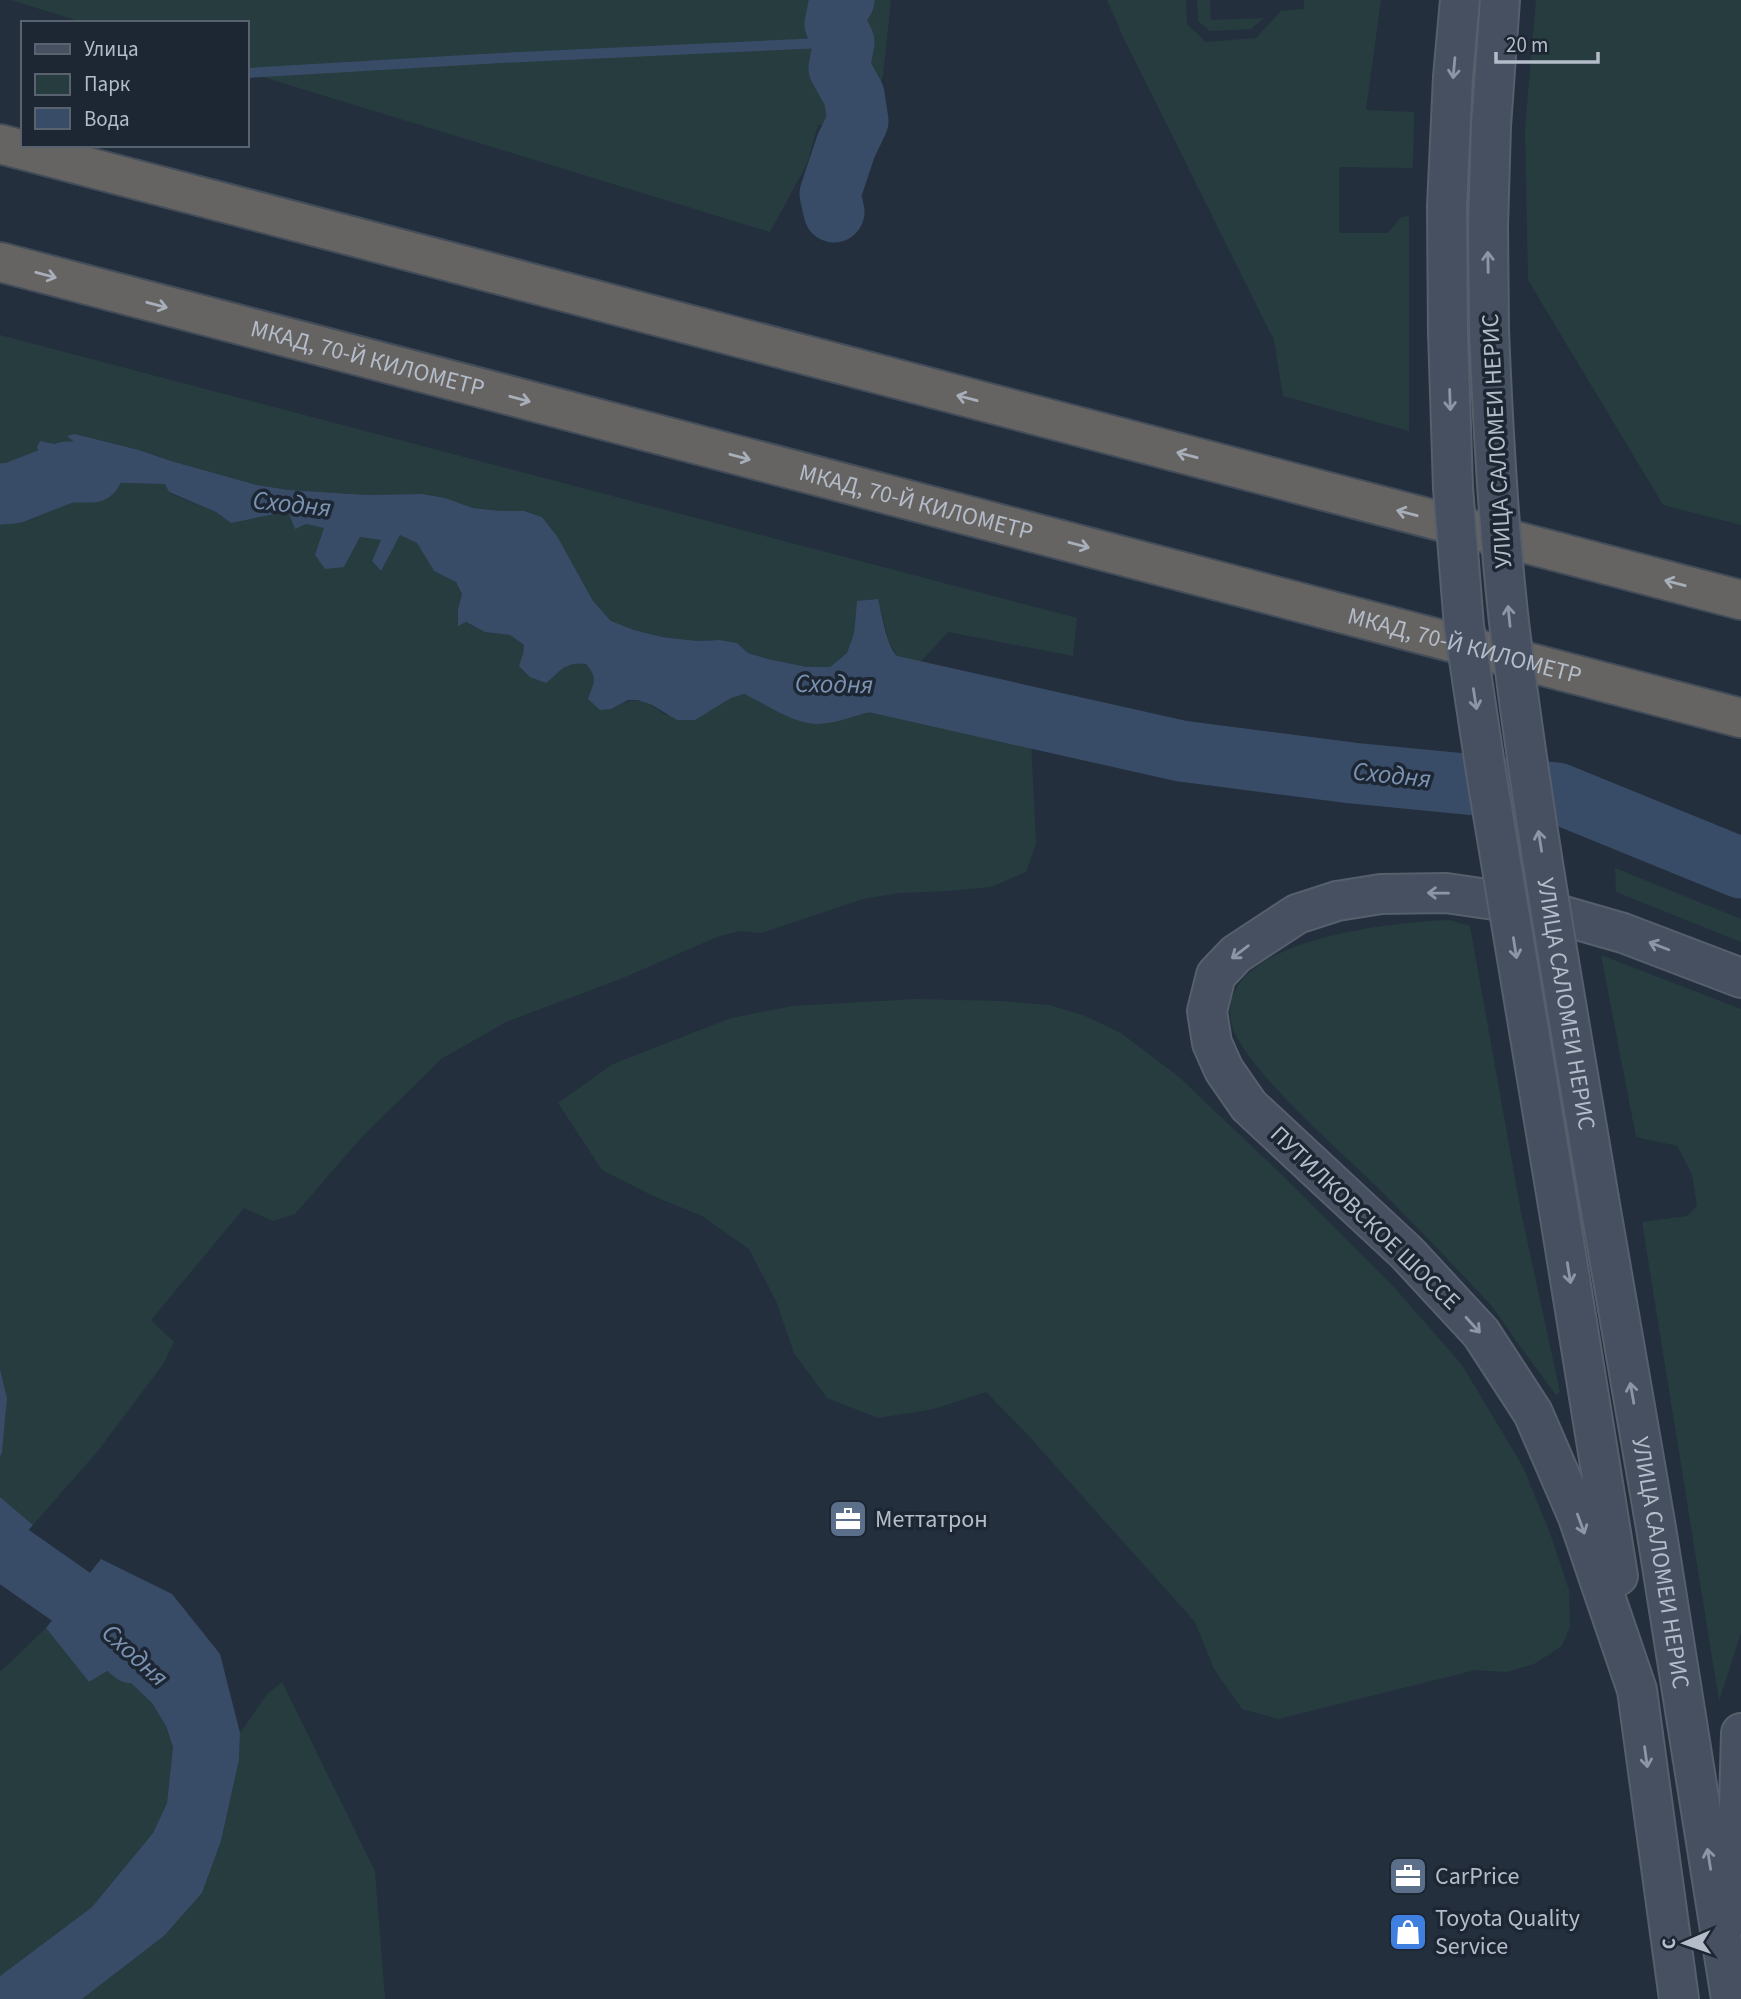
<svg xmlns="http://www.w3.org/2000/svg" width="1741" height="1999" viewBox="0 0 1741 1999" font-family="'Source Sans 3',sans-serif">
	<rect width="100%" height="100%" fill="#242f3e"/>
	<path fill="#263c3f" d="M11,0h880l-8,76 -11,29 -24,18 -30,2 -11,39 -37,68 -523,-160v-49h-162z
		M1107,0h79l1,24 19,18 50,-4 25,-27 23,-2v-9h77l-15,110 48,2 -1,56 -74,-1v66h49l13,-16 8,-1v215l-126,-35 -9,-56 -149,-299z
		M1197,0h13l1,20 53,-2 -13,11 -41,2 -12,-10z
		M1536,0h205v525l-78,-20 -135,-225 -3,-152z
		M0,335l1077,283 -4,38 -125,-24 -31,34 -20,-10 -8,-14 -11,-43 -21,3 -3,31 -7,20 -17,14h-23l-39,-8 -20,-6 -11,-10 -17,-3 -23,1 -35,-4 -28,-7 -23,-9 -18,-20 -36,-65 -15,-19 -18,-6h-23l-28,-3 -28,-10 -23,-4 -55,1 -78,-5 -32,-5 -86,-24 -32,-11 -64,-16v7l4,5 -1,4 -21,-4 -30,10 -5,23 7,17 18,-1 40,-13 79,2 3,9 47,19 15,11 44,-9h14l17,10 19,4 19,39 16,-30 22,2 -10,22 9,10 18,-37 18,9 17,28 22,11 6,12 -4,15 7,13 20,10 25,3 14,10 -1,9 22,29c17,-13 19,-21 41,-19 10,11 17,30 25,45 25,-14 31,-11 55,6l48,-7 17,-10 13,-4 70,30 15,-2 57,-13h11l37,9 10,-2 14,8 73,14 5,106 -10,28 -35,15 -44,4 -47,2 -37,6 -102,34 -21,-2 -23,6 -94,41 -117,44 -65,37 -80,79 -66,76 -22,7 -29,-13 -93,112 23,22 -10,21 -67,89 -64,73 -33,-28v-40l2,-4 5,-55 -7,-29z
		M1615,868l126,51v23l-125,-50z
		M1450,920l20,6 51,286 39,180 -4,3c-15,-20 -30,-40 -44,-60 -8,-12 -16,-24 -25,-34 -35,-38 -71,-75 -107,-111 -34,-35 -142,-126 -149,-169 -14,-83 165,-99 219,-101z
		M1601,955l140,54v624l-22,68 -77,-479 45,-6 10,-10 -5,-32 -15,-28 -41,-9z
		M916,999l85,2 48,4 34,10 38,18 58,44 105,100 109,109 69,79 61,102 27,66 19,57 1,37 -8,19 -28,18 -27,8 -31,-2 -198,49 -36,-10 -28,-40 -19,-47 -169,-189 -40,-41 -52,17 -56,9 -51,-20 -33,-45 -18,-52 -27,-52 -47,-33 -51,-21 -49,-25 -44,-67 55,-39 118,-46 61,-12z
		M46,1628l43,54 25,-15 38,36 14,23 7,21 -6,56 -14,30 -61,74 -92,69v-304z
		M282,1682l93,189 10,128h-303l82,-63 38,-43 19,-52 18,-81 1,-27 27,-39z"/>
	<path fill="#394c67" d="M75,434l64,16 32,11 86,24 32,5 78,5 55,-1 23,4 28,10 28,3h23l18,6 15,19 36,65 18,20 23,9 28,7 35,4 23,-1 17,3 11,10 20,6 39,8h23l17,-14 7,-20 3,-32 21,-2c4,15 8,46 19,57 10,9 36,16 50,26l-3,34c-19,4 -30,-5 -48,-7 -24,-2 -56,16 -81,15 -25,-2 -49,-20 -71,-30l-13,4 -36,22h-18l-25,-15 -14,-5h-10l-17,9 -11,1 -12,-11c6,-17 10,-21 -2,-35 -22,-2 -24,6 -40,19l-16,-6 -11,-11 4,-12 1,-9 -14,-10 -25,-3 -19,-10 -8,4v-17l4,-15 -6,-12 -22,-11 -17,-28 -17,-8 -19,36 -9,-10 9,-21 -21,-3 -16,30 -19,2 -10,-14 9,-27 -18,-4 -11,5 -6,-15h-14l-44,9 -15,-11 -47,-20 -4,-8 -78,-2 -40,13 -18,1 -16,-3 9,-14 -7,-4 -3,-11 10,-3 5,-5 12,-3 -2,-6 3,-6 38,8 1,-3 -12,-10z
		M0,1369l7,29 -5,55 -2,4z
		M0,1497l33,28 -33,38z
		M101,1559l71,35 48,60 20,79 -1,27 -18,81 -19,52 -38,43 -82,63h-82v-23l92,-69 61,-74 14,-30 6,-56 -7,-21 -14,-23 -38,-36 -25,15 -43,-54z"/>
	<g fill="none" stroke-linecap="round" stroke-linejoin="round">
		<path stroke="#394c67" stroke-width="10" d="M247,73l253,-15 344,-16"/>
		<path stroke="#394c67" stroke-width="61" d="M834,212l-4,-18 16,-48 12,-25 -4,-26 -15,-27 5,-26 -9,-18 4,-20 5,-4
			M0,494l13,-1 54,-21h25
			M863,682h11l307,69 171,22 205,20 184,75
			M0,1547l70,49 63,57"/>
		<defs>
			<g id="secondary">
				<path d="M1489,330l-1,-104 3,-100 9,-126"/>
				<path d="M1448,332l-1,-126 6,-129 7,-77"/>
				<path id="s1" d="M1599,1199l57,329 75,471"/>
				<path d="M1558,1205l60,371"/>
				<path d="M1736,1916l5,-183"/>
				<path d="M1679,1999l-42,-309 -59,-173 -45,-104 -52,-80 -74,-80 -158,-147 -25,-36 -12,-27 -5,-32 9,-36 20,-21 61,-40 40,-13 44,-7 65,-1 76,11 101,29 118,45"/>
			</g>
			<g id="trunk">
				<path d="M0,144l1741,456"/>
				<path id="s2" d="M0,262l1741,456"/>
			</g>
		</defs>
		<use href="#secondary" stroke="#565f6c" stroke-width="42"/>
		<use href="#trunk" stroke="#434c59" stroke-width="42"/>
		<use href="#secondary" stroke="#465061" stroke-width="38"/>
		<use href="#trunk" stroke="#656462" stroke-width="38"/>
		<defs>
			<g id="secondary-bridge">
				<path id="s3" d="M1489,330c4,98 9,195 20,292 23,193 58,385 90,577"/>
				<path d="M1448,332l5,156 11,138 22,146 72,433"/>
			</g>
		</defs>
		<use href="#secondary-bridge" stroke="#565f6c" stroke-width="42" stroke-linecap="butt"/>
		<use href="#secondary-bridge" stroke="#465061" stroke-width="38"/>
	</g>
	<defs><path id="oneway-shaft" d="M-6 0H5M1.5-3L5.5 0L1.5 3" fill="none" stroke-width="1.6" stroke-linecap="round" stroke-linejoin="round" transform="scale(1.75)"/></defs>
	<g stroke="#8e96a5">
		<use href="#oneway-shaft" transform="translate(1454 68) rotate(95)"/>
		<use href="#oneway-shaft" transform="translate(1488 262) rotate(-91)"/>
		<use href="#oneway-shaft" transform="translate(1450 400) rotate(88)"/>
		<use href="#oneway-shaft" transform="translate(1509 616) rotate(-96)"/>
		<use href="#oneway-shaft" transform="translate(1475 699) rotate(81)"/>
		<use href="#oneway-shaft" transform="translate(1540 841) rotate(-99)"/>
		<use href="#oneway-shaft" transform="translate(1438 893) rotate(-179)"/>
		<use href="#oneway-shaft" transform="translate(1659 946) rotate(-159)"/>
		<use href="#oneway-shaft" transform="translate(1515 948) rotate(81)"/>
		<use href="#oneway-shaft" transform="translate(1240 952) rotate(143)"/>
		<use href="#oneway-shaft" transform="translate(1569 1273) rotate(81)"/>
		<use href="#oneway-shaft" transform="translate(1473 1325) rotate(48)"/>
		<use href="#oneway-shaft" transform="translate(1632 1393) rotate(-100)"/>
		<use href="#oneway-shaft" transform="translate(1581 1524) rotate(70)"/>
		<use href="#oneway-shaft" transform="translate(1646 1757) rotate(82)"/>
		<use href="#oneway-shaft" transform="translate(1709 1859) rotate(-99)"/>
	</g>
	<g stroke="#a8afba">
		<use href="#oneway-shaft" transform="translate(46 275) rotate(15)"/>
		<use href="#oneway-shaft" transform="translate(157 305) rotate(15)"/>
		<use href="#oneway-shaft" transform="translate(967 398) rotate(-165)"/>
		<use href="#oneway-shaft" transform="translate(520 399) rotate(15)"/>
		<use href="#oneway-shaft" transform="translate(1187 455) rotate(-165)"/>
		<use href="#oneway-shaft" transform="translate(740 457) rotate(15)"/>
		<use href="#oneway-shaft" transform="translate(1407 513) rotate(-165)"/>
		<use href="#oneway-shaft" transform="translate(1079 545) rotate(15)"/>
		<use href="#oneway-shaft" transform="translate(1675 583) rotate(-165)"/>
	</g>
	<defs>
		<symbol id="office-square" viewBox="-11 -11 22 22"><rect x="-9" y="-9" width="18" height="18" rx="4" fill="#5c6f8a" stroke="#1d2633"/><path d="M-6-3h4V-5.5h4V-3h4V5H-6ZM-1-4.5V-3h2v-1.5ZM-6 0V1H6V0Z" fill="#fff"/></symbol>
		<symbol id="shop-square" viewBox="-11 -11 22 22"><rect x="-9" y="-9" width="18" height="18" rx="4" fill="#3f7fe0" stroke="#1d2633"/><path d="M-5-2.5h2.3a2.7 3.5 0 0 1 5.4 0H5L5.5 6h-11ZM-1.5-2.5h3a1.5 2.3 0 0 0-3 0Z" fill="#fff"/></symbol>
	</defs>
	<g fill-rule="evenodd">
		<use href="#office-square" x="826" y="1497" width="44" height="44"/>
		<use href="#office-square" x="1386" y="1854" width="44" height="44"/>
		<use href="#shop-square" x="1386" y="1910" width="44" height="44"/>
	</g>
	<g text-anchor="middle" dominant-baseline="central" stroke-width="7" stroke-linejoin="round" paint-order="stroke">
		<g font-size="24" fill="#b4bcc9" stroke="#1d2633">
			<text stroke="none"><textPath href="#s2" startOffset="380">МКАД, 70-Й КИЛОМЕТР</textPath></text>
			<text transform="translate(1497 441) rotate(-93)">УЛИЦА САЛОМЕИ НЕРИС</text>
			<text stroke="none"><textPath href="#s2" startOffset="947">МКАД, 70-Й КИЛОМЕТР</textPath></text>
			<text stroke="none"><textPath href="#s2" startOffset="1514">МКАД, 70-Й КИЛОМЕТР</textPath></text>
			<text stroke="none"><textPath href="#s3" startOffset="679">УЛИЦА САЛОМЕИ НЕРИС</textPath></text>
			<text transform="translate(1365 1218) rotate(44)">ПУТИЛКОВСКОЕ ШОССЕ</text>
			<text stroke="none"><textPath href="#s1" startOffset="369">УЛИЦА САЛОМЕИ НЕРИС</textPath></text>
		</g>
		<g font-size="24" fill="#b4bcc9" stroke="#1d2633" text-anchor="start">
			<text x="875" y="1519">Меттатрон</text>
			<text x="1435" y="1876">CarPrice</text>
			<text x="1435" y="1918">Toyota Quality<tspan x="1435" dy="28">Service</tspan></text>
		</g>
		<g font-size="26" font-style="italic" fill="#7c92b1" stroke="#1d2633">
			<text transform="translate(292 504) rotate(6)">Сходня</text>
			<text transform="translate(834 684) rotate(1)">Сходня</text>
			<text transform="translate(1392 775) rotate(6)">Сходня</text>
			<text transform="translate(135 1655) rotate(42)">Сходня</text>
		</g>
	</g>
	<rect x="21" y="21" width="228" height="126" fill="#1d2633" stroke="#59626f" stroke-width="2"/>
	<rect x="35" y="44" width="35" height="10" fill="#465061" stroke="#59626f" stroke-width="2"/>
	<text x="84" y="56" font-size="21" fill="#b4bcc9">Улица</text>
	<rect x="35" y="74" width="35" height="21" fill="#263c3f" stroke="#59626f" stroke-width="2"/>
	<text x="84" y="91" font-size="21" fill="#b4bcc9">Парк</text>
	<rect x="35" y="108" width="35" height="21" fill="#394c67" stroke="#59626f" stroke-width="2"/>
	<text x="84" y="126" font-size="21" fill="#b4bcc9">Вода</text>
	<g transform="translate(1685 1943) rotate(268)" stroke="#1d2633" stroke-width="5" paint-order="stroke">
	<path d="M0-5L12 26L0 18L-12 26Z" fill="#b4bcc9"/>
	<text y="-10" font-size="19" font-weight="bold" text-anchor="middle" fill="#b4bcc9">С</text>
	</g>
	<path d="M1496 52v10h102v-10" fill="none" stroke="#b4bcc9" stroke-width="3.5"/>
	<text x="1506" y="52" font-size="21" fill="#b4bcc9" stroke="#1d2633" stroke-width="5" paint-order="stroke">20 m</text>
</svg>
